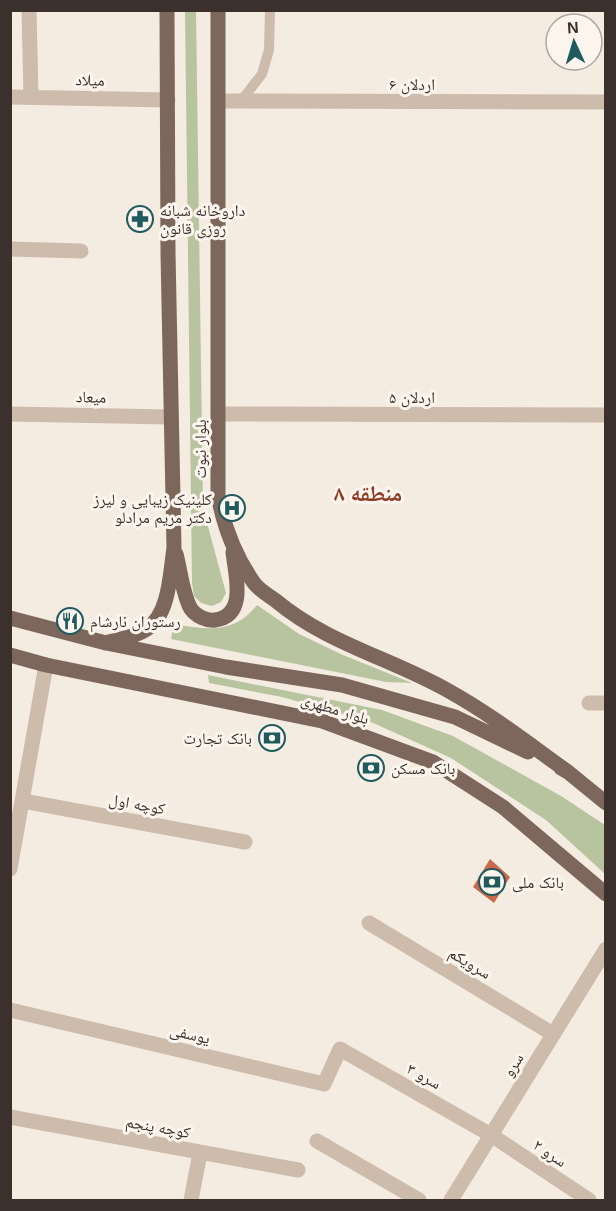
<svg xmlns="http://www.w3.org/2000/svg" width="616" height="1211" viewBox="0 0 616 1211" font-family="Arial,'Noto Naskh Arabic',sans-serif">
	<rect width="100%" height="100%" fill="#f4ebe1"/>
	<path fill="#b8c4a0" d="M185,11h11l7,497 23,85 -5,9 -9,4 -11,-3 -7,-7 -2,-13z
		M257,605l42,29 44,21 69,28 -26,-1 -215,-43 3,-15c34,6 60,10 83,-19z
		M208,675l174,35 71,26 108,60 44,29v49l-59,-54 -95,-62 -80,-36 -89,-25 -73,-14z"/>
	<path fill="#c8694b" d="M490,859l20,18 -16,26 -21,-16z"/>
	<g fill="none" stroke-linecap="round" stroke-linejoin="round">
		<path stroke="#cdbbac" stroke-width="10" d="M241,101l21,-27 7,-24 1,-40"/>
		<path stroke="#cdbbac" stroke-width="15" d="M29,10l2,87
			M10,97l158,3
			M219,101l387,1
			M10,249l71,2
			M10,414l160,3
			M218,414l388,1
			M589,703h17
			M23,801l222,41
			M10,869l36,-204
			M369,923l184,111
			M10,1010l314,74 16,-35 151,86 98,65
			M10,1117l288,53
			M317,1141l102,59
			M191,1200l9,-47
			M451,1200l155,-251"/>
		<path stroke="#7d675c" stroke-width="15" d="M218,10v485c6,33 17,61 36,88 5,7 14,12 21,17 51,43 115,58 172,90 42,23 82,54 121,82
			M176,554c4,15 7,42 15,55 5,7 15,12 24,11 33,-4 20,-47 18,-68
			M10,618l96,25 120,24 116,18 113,32 73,35
			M106,643c13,-4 30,-6 41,-14 23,-16 23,-56 27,-81l-6,-295 -1,-243
			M10,655l36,10 276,56 111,41 70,45 103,87
			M561,768l7,4 38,31"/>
	</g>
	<defs>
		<symbol id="pharmacy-ring" viewBox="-11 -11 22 22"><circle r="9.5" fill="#fbf5ee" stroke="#1f5a5e" stroke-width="1.5"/><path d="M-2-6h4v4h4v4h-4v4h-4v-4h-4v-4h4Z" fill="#1f5a5e"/></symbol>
		<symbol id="hospital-ring" viewBox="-11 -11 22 22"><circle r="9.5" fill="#fbf5ee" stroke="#1f5a5e" stroke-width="1.5"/><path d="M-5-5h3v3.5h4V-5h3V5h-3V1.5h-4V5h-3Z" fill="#1f5a5e"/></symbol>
		<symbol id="restaurant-ring" viewBox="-11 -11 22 22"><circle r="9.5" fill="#fbf5ee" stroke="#1f5a5e" stroke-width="1.5"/><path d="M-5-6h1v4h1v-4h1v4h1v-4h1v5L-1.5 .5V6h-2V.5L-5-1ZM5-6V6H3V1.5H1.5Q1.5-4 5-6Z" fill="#1f5a5e"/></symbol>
		<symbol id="bank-ring" viewBox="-11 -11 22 22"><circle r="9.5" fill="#fbf5ee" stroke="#1f5a5e" stroke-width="1.5"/><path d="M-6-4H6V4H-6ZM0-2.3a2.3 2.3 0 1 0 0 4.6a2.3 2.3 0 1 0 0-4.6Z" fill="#1f5a5e"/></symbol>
	</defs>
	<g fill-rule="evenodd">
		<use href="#pharmacy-ring" x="125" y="204" width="30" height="30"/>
		<use href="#hospital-ring" x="217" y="493" width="30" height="30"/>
		<use href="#restaurant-ring" x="55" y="606" width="30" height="30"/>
		<use href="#bank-ring" x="257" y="723" width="30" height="30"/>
		<use href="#bank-ring" x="356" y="753" width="30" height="30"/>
		<use href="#bank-ring" x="477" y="867" width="30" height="30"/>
	</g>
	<g text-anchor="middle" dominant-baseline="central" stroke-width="6" stroke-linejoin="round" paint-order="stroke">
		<g font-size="16" fill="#3b302b" stroke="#fbf5ee">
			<text transform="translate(90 80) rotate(1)">میلاد</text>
			<text x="412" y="84">اردلان ۶</text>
			<text transform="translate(91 397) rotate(1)">میعاد</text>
			<text x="412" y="397">اردلان ۵</text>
			<text transform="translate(200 449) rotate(-90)">بلوار نبوت</text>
			<text transform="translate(335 709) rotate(17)">بلوار مطهری</text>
			<text transform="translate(137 804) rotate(10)">کوچه اول</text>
			<text transform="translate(470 963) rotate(31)">سرویکم</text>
			<text transform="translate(190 1034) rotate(13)">یوسفی</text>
			<text transform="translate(513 1065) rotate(-58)">سرو</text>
			<text transform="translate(424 1076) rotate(29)">سرو ۳</text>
			<text transform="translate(158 1127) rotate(10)">کوچه پنجم</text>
			<text transform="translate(550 1153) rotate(34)">سرو ۲</text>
		</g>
		<g font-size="16" fill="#3b302b" stroke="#fbf5ee" text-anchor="start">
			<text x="160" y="210">داروخانه شبانه<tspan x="160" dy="18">روزی قانون</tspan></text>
			<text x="212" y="499" text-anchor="end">کلینیک زیبایی و لیرز<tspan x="212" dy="18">دکتر مریم مرادلو</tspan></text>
			<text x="90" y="621">رستوران نارشام</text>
			<text x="252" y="738" text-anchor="end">بانک تجارت</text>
			<text x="391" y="768">بانک مسکن</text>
			<text x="512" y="882">بانک ملی</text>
		</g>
		<g font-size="22" font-weight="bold" fill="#8c3b22" stroke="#fbf5ee">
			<text x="368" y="493">منطقه ۸</text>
		</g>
	</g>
	<rect width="616" height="1211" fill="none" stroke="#3b302b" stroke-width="24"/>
	<g transform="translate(574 42) rotate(356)"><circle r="28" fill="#fbf5ee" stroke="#aea6a0" stroke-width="1.5"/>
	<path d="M0-4.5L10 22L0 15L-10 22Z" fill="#1f5a5e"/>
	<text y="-9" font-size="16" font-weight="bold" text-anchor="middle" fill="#3b302b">N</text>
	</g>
</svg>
